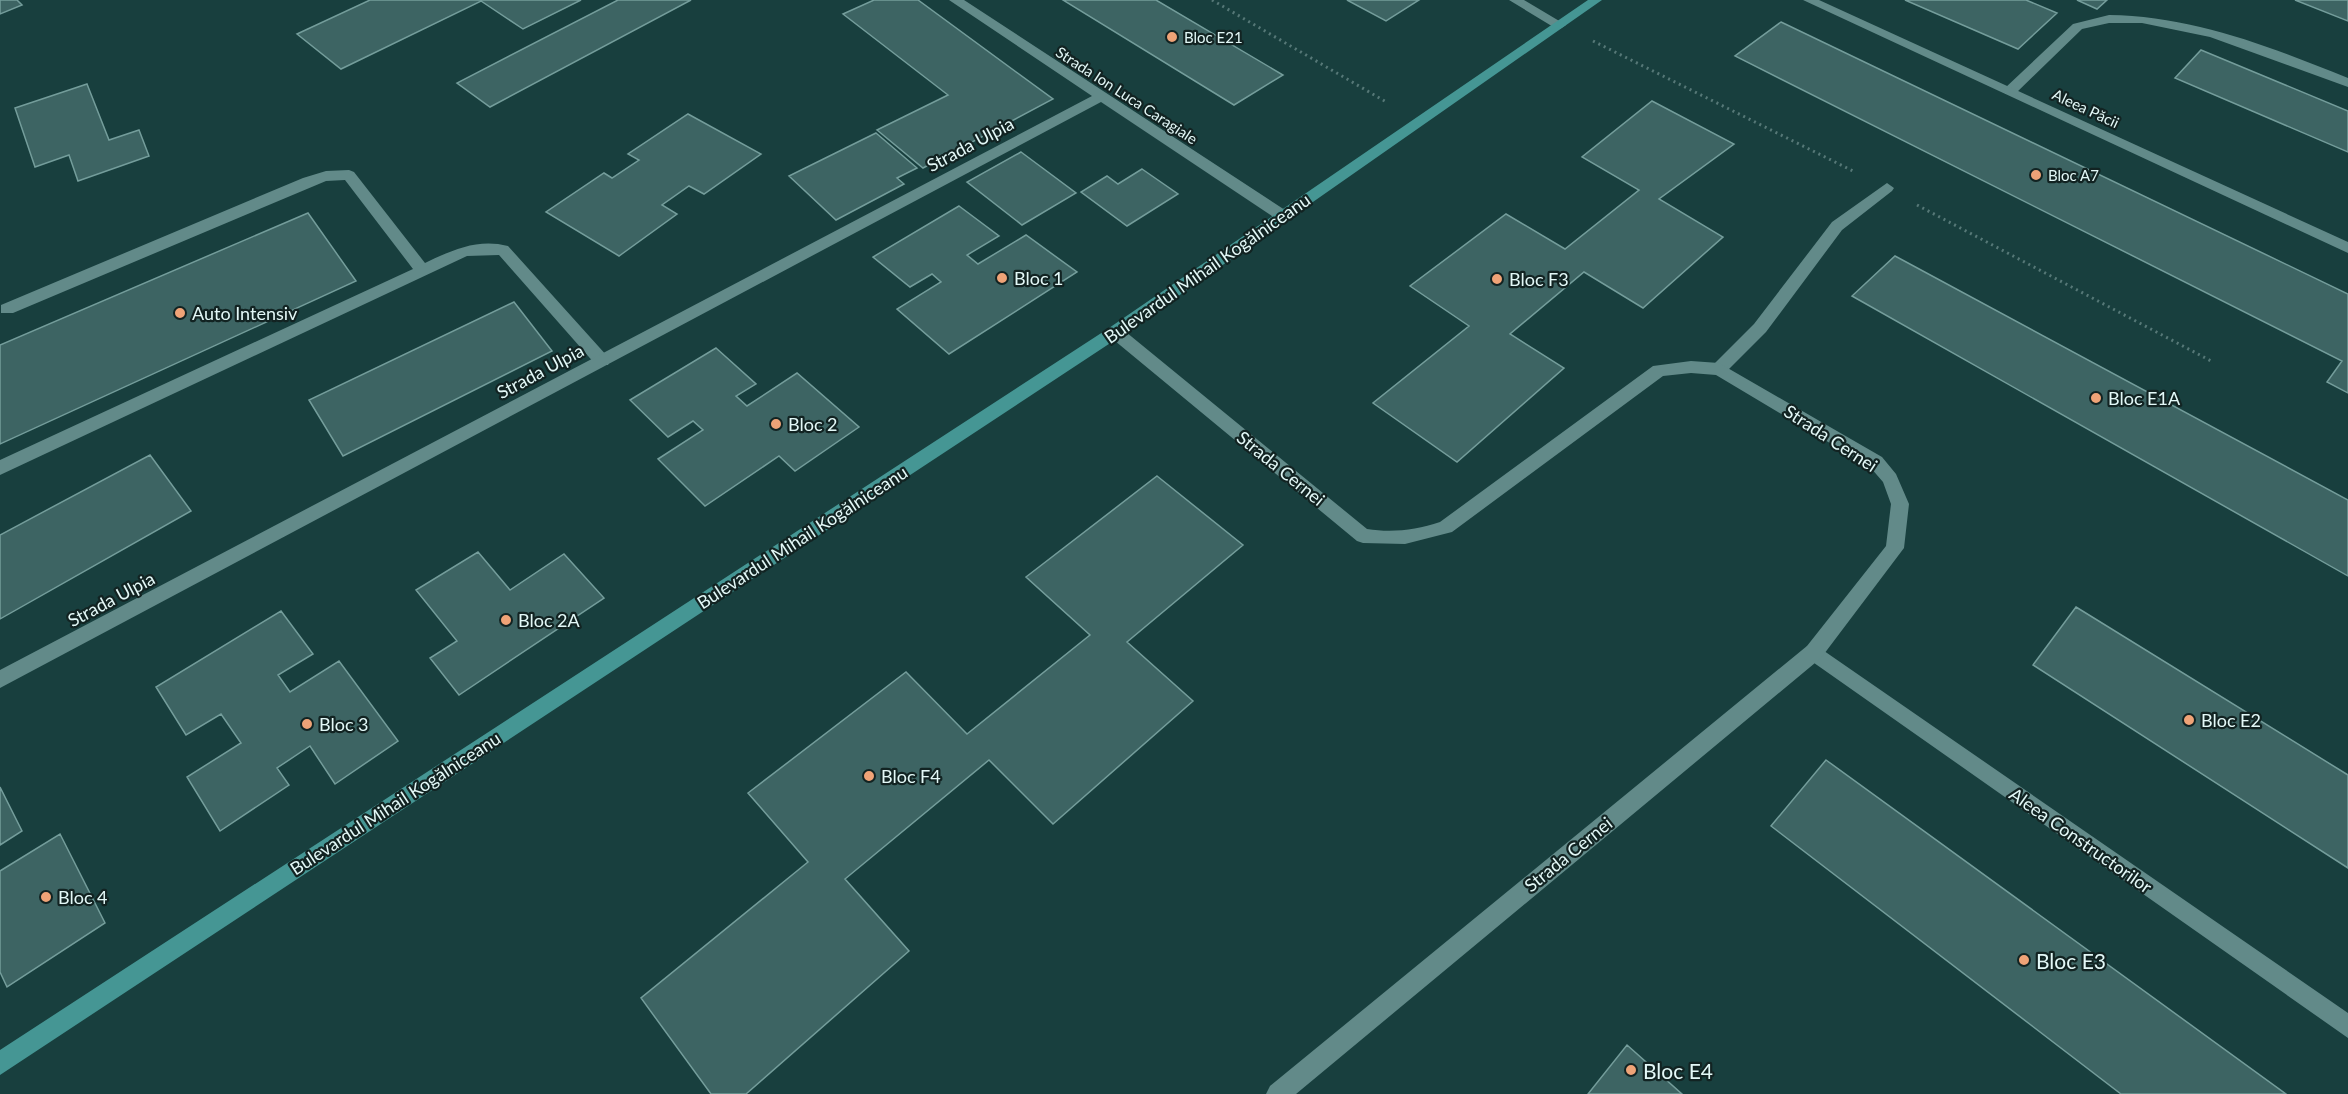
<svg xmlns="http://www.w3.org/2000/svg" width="2348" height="1094" viewBox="0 0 2348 1094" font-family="Lato,sans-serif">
	<rect width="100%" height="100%" fill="#183f3e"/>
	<path fill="#3d6463" stroke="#749d9b" stroke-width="1.5" d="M0,0h17l5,5 -22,9z
		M370,0h211l-58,29 -42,-28 -140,68 -44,-35z
		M618,0h73l-201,107 -33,-24z
		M874,0h44l135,99 -130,69 -46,-38 71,-35 -105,-81z
		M1063,0h93l127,75 -49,30z
		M1347,0h72l-33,21z
		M1905,0h121l31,13 -39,36z
		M2077,0h30l-10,9z
		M2295,0h53v21z
		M1781,22l567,272v99l-21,-11 15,-21 -607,-305z
		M2201,50l147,61v41l-173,-74z
		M87,84l22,56 30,-10 10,26 -71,25 -9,-26 -34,12 -20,-59z
		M1652,101l82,43 -75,55 64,38 -80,71 -59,-36 -74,62 54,34 -107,94 -84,-59 96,-77 -59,-40 96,-72 59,35 74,-59 -57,-33z
		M688,114l73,40 -57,40 -15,-8 -27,19 15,9 -58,42 -73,-44 58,-39 8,5 27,-18 -11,-6z
		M876,133l41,35 -20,10 7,6 -68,36 -47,-44z
		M1021,152l55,41 -54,32 -55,-43z
		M1142,169l36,25 -51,32 -46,-34 26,-16 11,8z
		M959,206l40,30 -32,19 11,9 48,-29 51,37 -128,82 -52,-45 44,-27 -9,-8 -22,13 -37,-30z
		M308,213l48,68 -356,163v-99z
		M1895,256l453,244v76l-496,-280z
		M514,302l38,49 -209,105 -34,-56z
		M716,348l40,36 -20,12 11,10 50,-33 62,54 -64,44 -16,-15 -74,50 -47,-47 45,-29 -10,-9 -25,16 -38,-37z
		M150,455l41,56 -191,108v-84z
		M1157,476l86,69 -116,97 66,59 -140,123 -64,-64 -144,119 64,72 -163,143h-35l-70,-96 167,-136 -60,-69 158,-121 61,62 123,-99 -64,-58z
		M478,552l32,38 54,-36 40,44 -145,97 -29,-37 27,-17 -41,-51z
		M2076,607l272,168v93l-315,-203z
		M281,611l32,43 -35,21 12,17 49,-31 59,80 -63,43 -25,-38 -33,22 12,17 -69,46 -33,-54 54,-34 -20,-29 -35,21 -30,-48z
		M1826,760l460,334h-165l-350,-268z
		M0,787l22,44 -22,14z
		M60,834l45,89 -98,64 -7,-15v-101z
		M1627,1045l55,49h-94z"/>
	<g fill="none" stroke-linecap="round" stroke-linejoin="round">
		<path stroke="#567877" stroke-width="3" stroke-dasharray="2 4" stroke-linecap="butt" d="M1212,0l176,103
			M1593,41l262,131
			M1917,205l296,157"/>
		<path fill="#628a89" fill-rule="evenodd" d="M2109,15c84,1 162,32 239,63v9l-138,-50 -68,-14h-33l-27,6 -67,65h-10v-6l68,-64z
			M349,170l5,2 71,91c27,-13 53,-25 83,-17l100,111 2,4 -2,4h-12l-97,-110 -32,1 -467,219v-15l413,-191 -68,-89 -19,1 -313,132h-12v-8l302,-127 23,-7z
			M1887,183l7,5 -2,3 -50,39 -76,102 -41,41h-12l-2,-4 2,-4 41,-41 78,-102z
			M1814,644l534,369v25l-541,-380 -3,-6 3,-6z"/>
		<path fill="#628a89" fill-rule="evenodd" d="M949,0h15l324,212 2,4 -2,4h-10l-177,-118 -1101,586v-18l1092,-574z
			M1509,0h15l42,25 -6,4 -5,-1z
			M1803,0h16l529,242v11z
			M1115,326l6,2 246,201c25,4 49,1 73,-7l213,-156 38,-5 28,2 163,94 14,17 13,30 -5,44 -83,110 -525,436h-30l4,-8 537,-440 79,-100 5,-42 -8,-22 -13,-15 -154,-92 -25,-2 -28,3 -211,156 -47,12 -42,-1 -6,-2 -248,-205 -2,-4z"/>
		<path fill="#459694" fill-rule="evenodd" d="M1588,0h14l-481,336 -1121,739v-25l1109,-722z"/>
	</g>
	<g fill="#efa377" stroke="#122322" stroke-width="2">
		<circle cx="1172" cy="37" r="6"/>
		<circle cx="2036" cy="175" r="6"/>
		<circle cx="1002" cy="278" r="6"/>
		<circle cx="1497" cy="279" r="6"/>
		<circle cx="180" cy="313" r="6"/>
		<circle cx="2096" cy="398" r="6"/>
		<circle cx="776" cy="424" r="6"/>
		<circle cx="506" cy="620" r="6"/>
		<circle cx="2189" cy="720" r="6"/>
		<circle cx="307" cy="724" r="6"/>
		<circle cx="869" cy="776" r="6"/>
		<circle cx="46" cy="897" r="6"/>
		<circle cx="2024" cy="960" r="6"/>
		<circle cx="1631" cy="1070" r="6"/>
	</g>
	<g text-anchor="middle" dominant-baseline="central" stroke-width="4.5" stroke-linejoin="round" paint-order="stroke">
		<g font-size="15" fill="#e3f8f7" stroke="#122322" text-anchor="start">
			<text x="1184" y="37">Bloc E21</text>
			<text x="2048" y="175">Bloc A7</text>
		</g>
		<g font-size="15" fill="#e3f8f7" stroke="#122322">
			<text transform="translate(1127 95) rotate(33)">Strada Ion Luca Caragiale</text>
			<text transform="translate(2086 108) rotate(25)">Aleea Păcii</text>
		</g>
		<g font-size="18" fill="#e3f8f7" stroke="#122322">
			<text transform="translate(970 144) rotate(-28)">Strada Ulpia</text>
			<text transform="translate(1207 268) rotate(-35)">Bulevardul Mihail Kogălniceanu</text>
			<text transform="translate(540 371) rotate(-28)">Strada Ulpia</text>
			<text transform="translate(1831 438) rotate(33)">Strada Cernei</text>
			<text transform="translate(1281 468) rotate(39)">Strada Cernei</text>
			<text transform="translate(802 537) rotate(-33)">Bulevardul Mihail Kogălniceanu</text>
			<text transform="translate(111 599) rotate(-28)">Strada Ulpia</text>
			<text transform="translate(395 803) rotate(-33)">Bulevardul Mihail Kogălniceanu</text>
			<text transform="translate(2081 840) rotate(35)">Aleea Constructorilor</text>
			<text transform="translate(1568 854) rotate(-39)">Strada Cernei</text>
		</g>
		<g font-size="18" fill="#e3f8f7" stroke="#122322" text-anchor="start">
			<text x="1014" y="278">Bloc 1</text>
			<text x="1509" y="279">Bloc F3</text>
			<text x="192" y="313">Auto Intensiv</text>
			<text x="2108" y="398">Bloc E1A</text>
			<text x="788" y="424">Bloc 2</text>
			<text x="518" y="620">Bloc 2A</text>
			<text x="2201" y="720">Bloc E2</text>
			<text x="319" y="724">Bloc 3</text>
			<text x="881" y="776">Bloc F4</text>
			<text x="58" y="897">Bloc 4</text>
		</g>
		<g font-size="21" fill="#e3f8f7" stroke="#122322" text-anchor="start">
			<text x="2036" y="960">Bloc E3</text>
			<text x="1643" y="1070">Bloc E4</text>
		</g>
	</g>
</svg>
